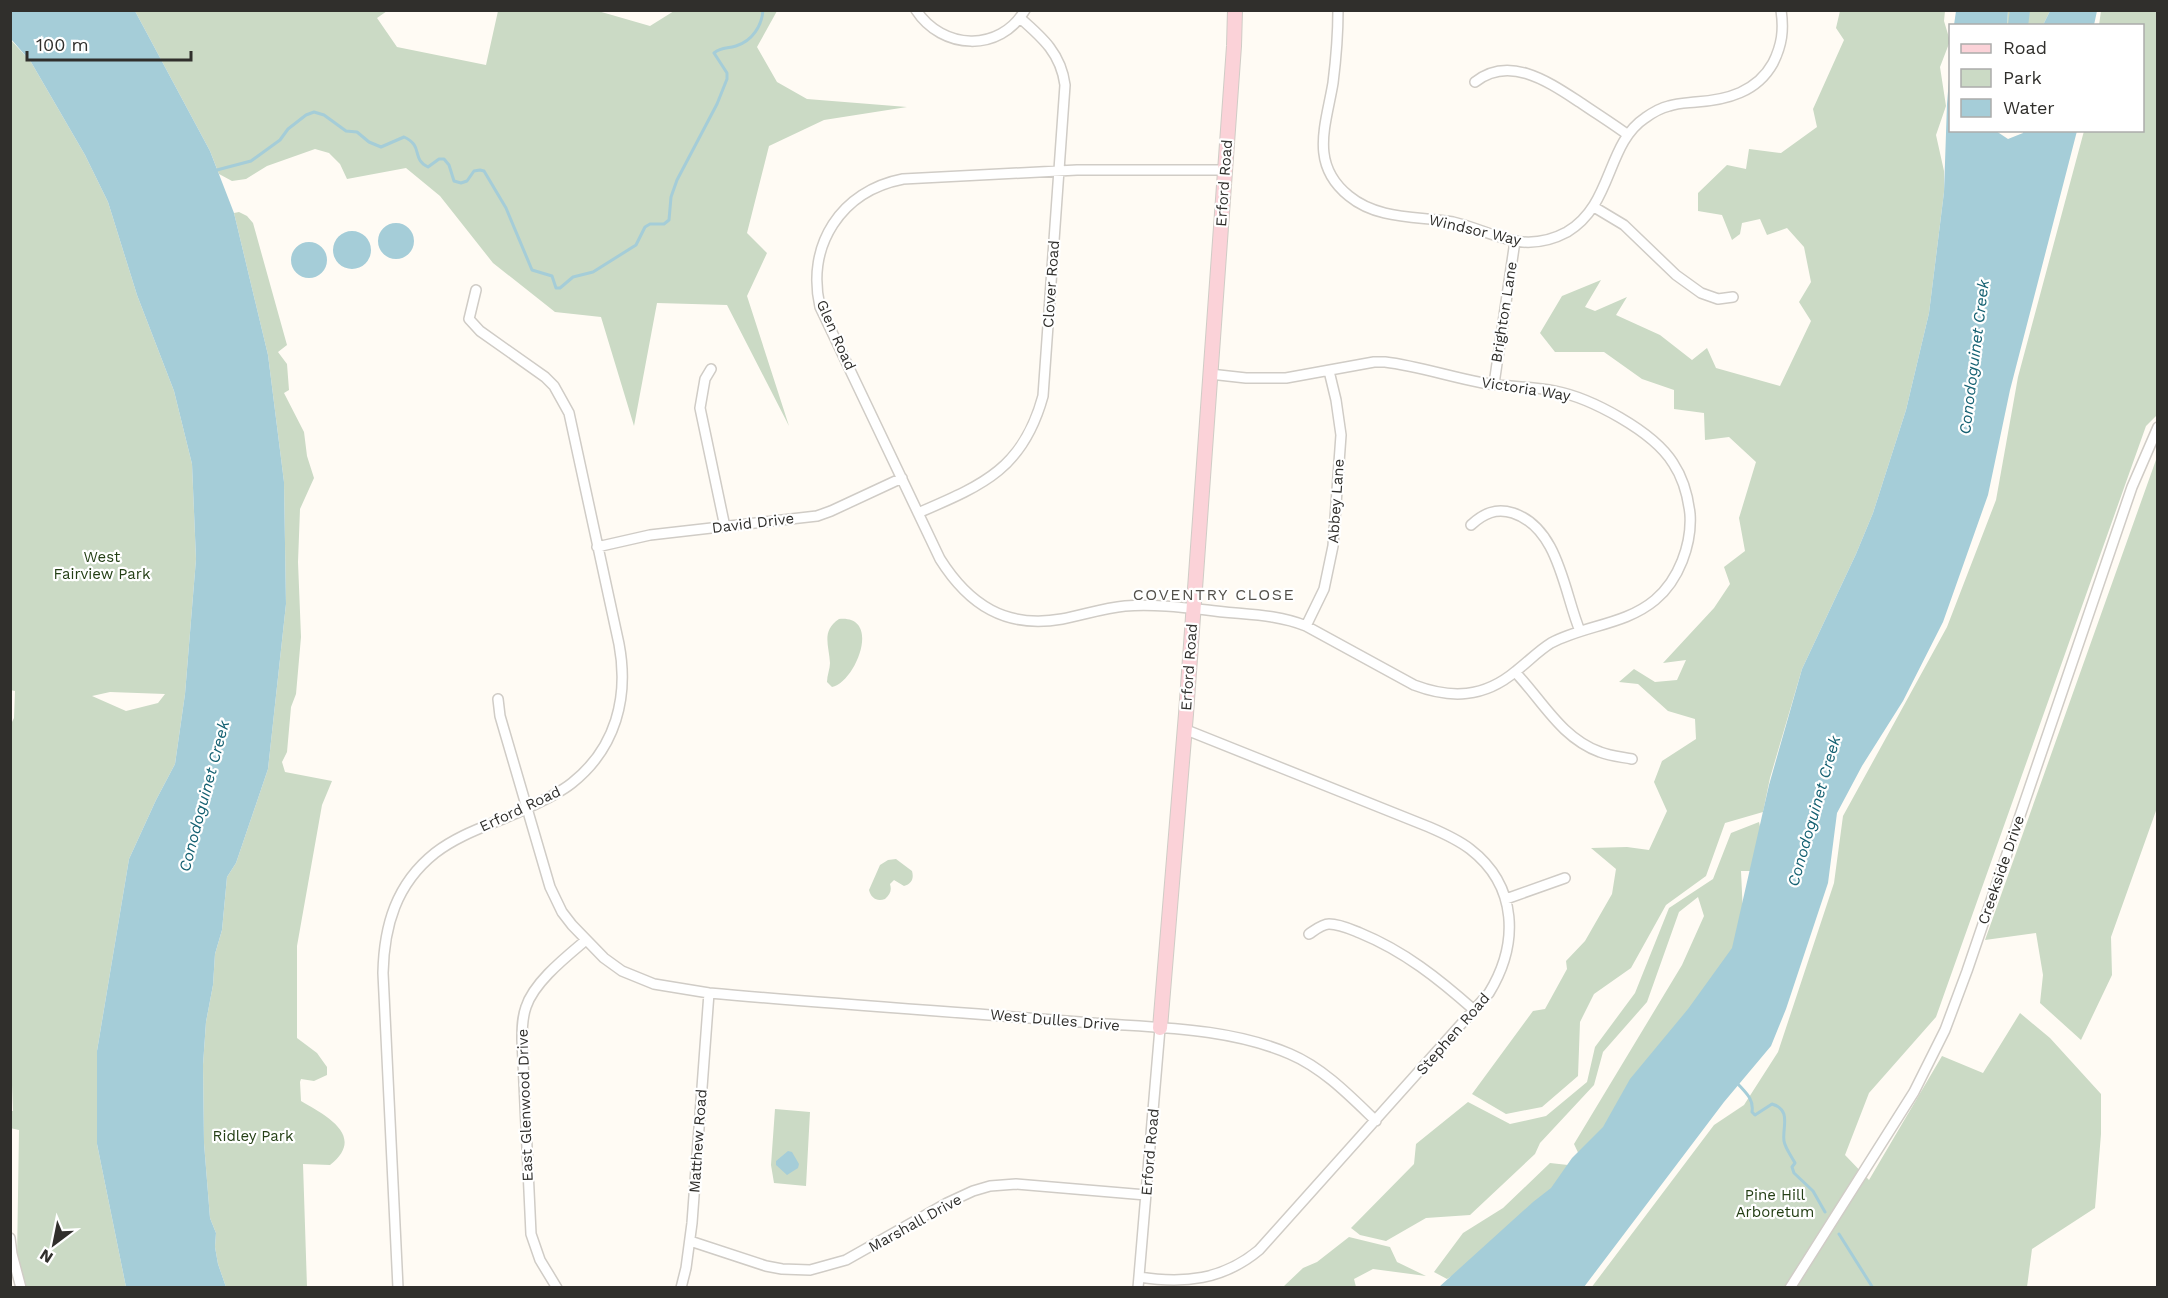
<svg xmlns="http://www.w3.org/2000/svg" width="2168" height="1298" viewBox="0 0 2168 1298" font-family="'Work Sans',sans-serif">
	<rect width="100%" height="100%" fill="#fffbf4"/>
	<path fill="#cbdac5" fill-rule="evenodd" d="M135,11h252l-10,7 20,29 89,18 12,-54h100l52,15 24,-15h103l-20,36 20,35 30,17 100,8 -83,13 -55,26 -22,87 20,20 -20,43 42,130 -62,-121 -70,-2 -23,123 -33,-109 -46,-5 -62,-49 -53,-67 -34,-28 -59,11 -7,-15 -11,-11 -14,-4 -48,17 -21,13 -14,2 -13,-7 -9,-23z
		M1840,11h105l-1,10 6,20 -10,26 6,39 -10,29 8,36v21l-15,121 -23,97 -33,103 -17,41 -54,115 -32,109 -7,34 -38,11 -19,53 -40,29 -35,63 -37,26 -14,28 -2,54 -36,31 -36,7 -34,-20 61,-83 12,-2 22,-40 -1,-8 19,-20 27,-47 4,-25 -25,-21 36,-1 22,3 18,-39 -13,-29 8,-21 34,-22 -1,-20 -27,-8 -30,-27 -19,-2 15,-13 21,13 22,-2 9,-20 -23,3 51,-55 16,-24 -6,-17 21,-16 -6,-33 17,-56 -27,-25 -24,3 -1,-27 -30,-4v-19l-32,-11 -38,-27h-49l-15,-19 22,-37 39,-16 -16,27 10,4 32,-14 -11,18 44,20 32,25 15,-12 9,20 64,18 31,-65 -12,-19 12,-20 -7,-35 -17,-19 -20,7 -7,-16 -18,4 -2,11 -8,6 -10,-25 -24,-4v-18l29,-28 19,4 3,-20 32,4 36,-26 -4,-18 31,-69 -8,-12z
		M2008,11h42l-7,14 -36,1z
		M2101,11h56v404l-11,11 -210,591 -67,76 -24,62 24,25 73,-124 41,17 37,-60 30,25 51,56v40l-6,74 -63,41 -5,38 -436,1 123,-163 30,-20 34,-53 56,-169 9,-67 104,-189 49,-127 22,-123 66,-246 58,-1v-104l-43,-1z
		M10,39l21,23 54,93 23,47 29,93 37,96 18,73 4,95 -11,135 -10,70 -19,36 -27,59 -32,192v93l29,143h-101l-8,-27 2,-130 -9,-2 1,-17h2l-3,-78v-307l4,-8 1,-27 -5,-1zM110,692l55,2 -7,9 -32,8 -34,-15z
		M239,212l8,4 6,7 34,122 -9,7 9,12 2,26 -5,3 20,39 3,24 7,22 -14,31 -2,53 3,75 -5,57 -5,13 -4,45 -5,10 3,10 47,9 -10,24 -25,141v92l20,15 10,14v8l-13,6 -13,-2 -1,3 1,19c24,14 66,35 29,64l-27,-1 4,123h-81l-8,-23 -3,-17 1,-14 -6,-15 -6,-75 -1,-78 3,-43 7,-37 2,-31 7,-24 5,-53 9,-14 32,-94 18,-165 -2,-122 -16,-127 -34,-142z
		M2157,457v351l-46,129 1,38 -31,65 -41,-37 3,-28 -7,-42 -51,7z
		M839,619c44,-4 16,64 -7,68l-5,-5c0,-7 3,-13 3,-19 -1,-18 -9,-32 9,-44z
		M1759,822l3,14 -9,35h-12l2,43 -8,34 -154,211 -7,-15 108,-179 22,-49 -6,-19 -19,15 -32,90 -44,50 -9,33 -54,58 -5,11 -65,61 -44,3 -40,23 -26,-6 -9,-7 63,-64 2,-20 52,-42 42,22 36,-8 41,-34 8,-35 40,-54 34,-85 44,-29 18,-46z
		M896,859l16,12c2,7 0,13 -8,15l-10,-6 -4,4c2,7 0,10 -5,15 -8,3 -14,-1 -16,-9l11,-25 8,-5z
		M775,1109l35,3 -4,74 -32,-3 -3,-18z
		M1550,1163l18,2 -19,29 -71,66 -31,19 -13,-7 29,-39 40,-25z
		M1349,1237l41,10 7,15 29,14 -53,-7 -19,10 2,8h-73l20,-19 14,-6z"/>
	<path fill="#a5cdd8" d="M10,11h125l75,140 24,62 34,142 16,127 2,122 -18,165 -32,94 -9,14 -5,53 -7,24 -2,31 -7,37 -3,43 1,78 6,75 6,15 -1,14 3,17 8,23h-100l-29,-143v-93l32,-192 27,-59 19,-36 10,-70 11,-135 -4,-95 -18,-73 -37,-96 -29,-93 -23,-47 -54,-93 -20,-23z
		M1956,11h52l-1,14h-53z
		M2050,11h47l-3,14h-51z
		M1950,66v64l46,1 12,8 15,-6v-2h54l-67,259 -22,105 -45,127 -40,79 -41,65 -25,47 -9,70 -42,126 -15,37 -47,56 -140,185h-145l94,-85 18,-14 21,-30 31,-31 27,-48 58,-70 44,-61 37,-163 33,-116 54,-115 17,-41 33,-103 23,-97 15,-121 3,-88z
		M378 241a18 18 0 1 1 36 0a18 18 0 1 1-36 0Z
		M333 250a19 19 0 1 1 38 0a19 19 0 1 1-38 0Z
		M291 260a18 18 0 1 1 36 0a18 18 0 1 1-36 0Z
		M788,1151l4,1 7,12 -1,4 -11,7 -11,-10v-4z"/>
	<g fill="none" stroke-linecap="round" stroke-linejoin="round">
		<path stroke="#a5cdd8" stroke-width="3" d="M213,171l38,-10 29,-21 8,-11 18,-14 8,-3 10,3 22,16 11,1 12,10 12,5 23,-10c20,9 7,22 24,30l11,-8h5l5,6 5,16 7,2 6,-2 7,-10 6,-1 4,1 22,37 26,62 20,6 4,12h4l13,-11 20,-5 43,-27 9,-18 5,-3h14l5,-4 2,-23 6,-17 40,-76 10,-25v-6l-13,-20c8,-7 13,-4 22,-7 16,-5 26,-20 27,-36
			M1737,1083c9,10 17,16 15,29l3,3 17,-11c20,6 10,23 12,37 1,7 8,16 11,22l-3,4 2,6 19,18 12,21
			M1839,1234l34,54"/>
		<path stroke="#a5cdd8" stroke-width="20" d="M2018,26l2,-16"/>
		<defs>
			<path id="street" d="M916,10c26,40 84,43 109,0
				M1338,10c0,25 -2,49 -5,73 -7,42 -24,81 16,113 29,24 69,20 104,26 23,5 47,18 70,20 15,1 31,-3 44,-10 46,-27 39,-88 78,-114 7,-5 15,-10 24,-12 9,-3 18,-3 27,-4 31,-2 61,-10 77,-39 9,-18 11,-33 8,-53
				M1475,82c35,-28 75,1 106,21 16,11 32,21 47,32
				M1594,207l30,18 52,50 25,18 17,6 15,-2
				M711,369l-6,10 -5,29 25,119
				M1210,374l36,4h40l88,-16h11c33,4 65,15 98,21 24,4 48,3 72,8 36,7 98,40 118,72 10,15 15,33 17,51 2,30 -11,66 -35,86 -30,25 -70,25 -104,43 -13,8 -23,19 -35,28 -32,27 -65,28 -102,14l-108,-59c-32,-13 -65,-11 -99,-16 -27,-3 -54,-6 -82,-4 -21,2 -42,9 -63,13 -56,10 -93,-14 -122,-60l-120,-252c-14,-62 21,-116 83,-128l174,-9h148
				M1494,384l21,-143
				M918,513c65,-28 105,-44 125,-117l22,-311c-4,-31 -22,-47 -45,-67
				M1471,525c13,-12 25,-17 42,-12 46,15 51,80 67,118
				M597,547l53,-12 167,-19 14,-5 71,-33
				M1306,626l18,-37 9,-43 8,-111 -5,-35 -7,-29
				M1515,672c27,28 46,66 85,80 10,4 22,5 32,7
				M498,699l2,17 50,171 12,25 10,13 32,33 18,13 32,13 55,9c123,11 247,19 371,29 70,6 145,4 210,32 33,14 60,42 86,67
				M1506,899l59,-21
				M1309,934c6,-4 13,-10 20,-10 11,0 21,5 31,9 44,18 79,46 114,77
				M10,1238l2,16 9,34
				M690,1241l76,25 16,3 28,1 36,-10 101,-57 26,-12 17,-5 26,-2 130,11
				M1139,1277c45,7 84,3 120,-27l230,-257c30,-49 29,-107 -19,-144 -13,-10 -27,-16 -41,-22l-245,-98
				M398,1288l-15,-315c1,-47 13,-89 52,-120 26,-20 56,-28 86,-42 17,-8 36,-16 51,-28 44,-35 57,-86 47,-139l-50,-231 -15,-27 -9,-9 -65,-46 -11,-12 7,-29
				M557,1288l-17,-28 -9,-26 -9,-194c0,-11 0,-22 4,-33 8,-25 40,-50 60,-67
				M681,1288l5,-20 6,-45 17,-230
				M1138,1288l22,-260
				M1790,1288l124,-196 31,-62 22,-59 165,-484 26,-60"/>
			<path id="secondary" d="M1160,1028l26,-314 48,-668 1,-36"/>
		</defs>
		<use href="#street" stroke="#d0ccc6" stroke-width="12"/>
		<use href="#secondary" stroke="#d0ccc6" stroke-width="16"/>
		<use href="#street" stroke="#fff" stroke-width="9"/>
		<use href="#secondary" stroke="#fbd2d8" stroke-width="14"/>
	</g>
	<g text-anchor="middle" dominant-baseline="central" stroke-width="4.5" stroke-linejoin="round" paint-order="stroke">
		<g font-size="15" fill="#302f2c" stroke="#fff">
			<text transform="translate(1224 183) rotate(-86)">Erford Road</text>
			<text transform="translate(1475 230) rotate(13)">Windsor Way</text>
			<text transform="translate(1051 284) rotate(-86)">Clover Road</text>
			<text transform="translate(1504 312) rotate(-81)">Brighton Lane</text>
			<text transform="translate(836 335) rotate(66)">Glen Road</text>
			<text transform="translate(1526 389) rotate(9)">Victoria Way</text>
			<text transform="translate(1336 501) rotate(-86)">Abbey Lane</text>
			<text transform="translate(753 523) rotate(-7)">David Drive</text>
			<text transform="translate(1189 667) rotate(-86)">Erford Road</text>
			<text transform="translate(520 809) rotate(-25)">Erford Road</text>
			<text transform="translate(2001 870) rotate(-71)">Creekside Drive</text>
			<text transform="translate(1055 1020) rotate(5)">West Dulles Drive</text>
			<text transform="translate(1453 1034) rotate(-49)">Stephen Road</text>
			<text transform="translate(525 1105) rotate(-92)">East Glenwood Drive</text>
			<text transform="translate(698 1141) rotate(-86)">Matthew Road</text>
			<text transform="translate(1150 1152) rotate(-85)">Erford Road</text>
			<text transform="translate(915 1223) rotate(-29)">Marshall Drive</text>
		</g>
		<g font-size="15" fill="#243f15" stroke="#fff">
			<text x="102" y="557">West<tspan x="102" dy="17">Fairview Park</tspan></text>
			<text x="253" y="1136">Ridley Park</text>
			<text x="1775" y="1195">Pine Hill<tspan x="1775" dy="17">Arboretum</tspan></text>
		</g>
		<g font-size="16" font-style="italic" fill="#156172" stroke="#fff">
			<text transform="translate(1974 357) rotate(-83)">Conodoguinet Creek</text>
			<text transform="translate(204 796) rotate(-75)">Conodoguinet Creek</text>
			<text transform="translate(1814 811) rotate(-74)">Conodoguinet Creek</text>
		</g>
		<g font-size="16" letter-spacing="1.5" fill="#53504a" stroke="#fff">
			<text x="1214" y="594">COVENTRY CLOSE</text>
		</g>
	</g>
	<rect width="2168" height="1298" fill="none" stroke="#302f2c" stroke-width="24"/>
	<rect x="1949" y="24" width="195" height="108" fill="#ffffff" stroke="#acacab" stroke-width="1.5"/>
	<rect x="1961" y="44" width="30" height="9" fill="#fbd2d8" stroke="#acacab" stroke-width="1.5"/>
	<text x="2003" y="54" font-size="18" fill="#302f2c">Road</text>
	<rect x="1961" y="69" width="30" height="18" fill="#cbdac5" stroke="#acacab" stroke-width="1.5"/>
	<text x="2003" y="84" font-size="18" fill="#302f2c">Park</text>
	<rect x="1961" y="99" width="30" height="18" fill="#a5cdd8" stroke="#acacab" stroke-width="1.5"/>
	<text x="2003" y="114" font-size="18" fill="#302f2c">Water</text>
	<g transform="translate(54 1244) rotate(212)" stroke="#ffffff" stroke-width="4.5" paint-order="stroke">
	<path d="M0-4.5L10 22L0 15L-10 22Z" fill="#302f2c"/>
	<text y="-9" font-size="16" font-weight="bold" text-anchor="middle" fill="#302f2c">N</text>
	</g>
	<path d="M27 51v9h164v-9" fill="none" stroke="#302f2c" stroke-width="3"/>
	<text x="36" y="51" font-size="18" fill="#302f2c" stroke="#ffffff" stroke-width="4.5" paint-order="stroke">100 m</text>
</svg>
